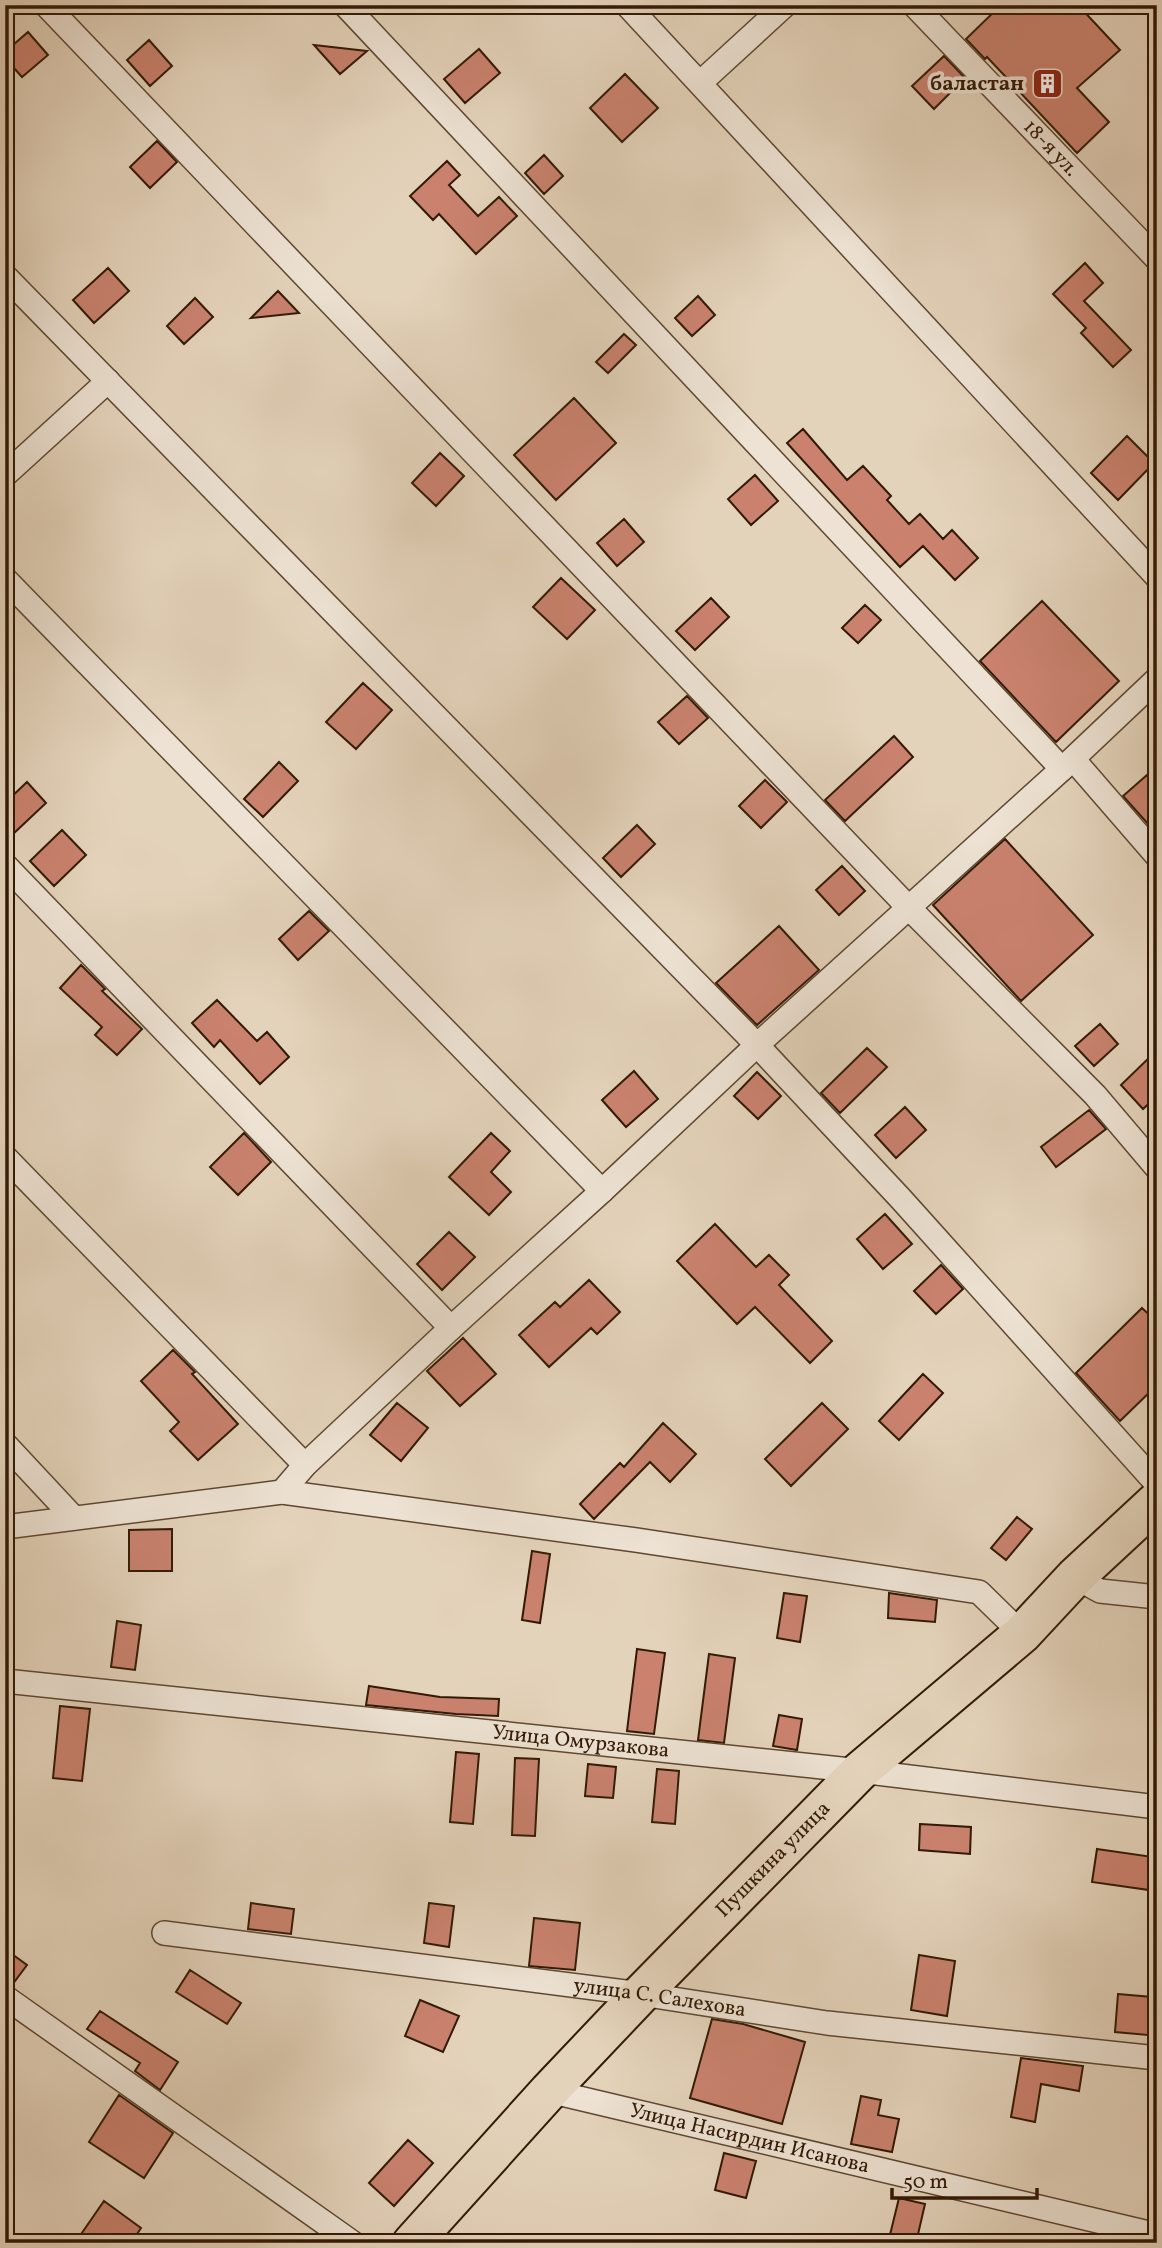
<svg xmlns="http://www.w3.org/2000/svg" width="1162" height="2248" viewBox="0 0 1162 2248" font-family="Vollkorn,serif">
	<rect width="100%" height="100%" fill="#e4d3bb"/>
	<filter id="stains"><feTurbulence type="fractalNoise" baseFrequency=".00286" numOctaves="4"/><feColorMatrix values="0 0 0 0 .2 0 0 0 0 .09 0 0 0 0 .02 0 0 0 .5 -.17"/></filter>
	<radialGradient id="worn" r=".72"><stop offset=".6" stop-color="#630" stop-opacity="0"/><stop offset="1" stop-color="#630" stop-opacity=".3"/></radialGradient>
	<path fill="#ca826f" stroke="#321a05" stroke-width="2" d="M1001,5h77l42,45 -43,38 32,34 -32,31 -90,-96 -2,2 -19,-20z
		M28,32l20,23 -26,22 -17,-19v-6z
		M149,40l23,26 -22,20 -23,-26z
		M314,45l53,6 -27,23z
		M479,49l21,24 -35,30 -21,-24z
		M944,56l21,22 -31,31 -22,-23z
		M625,74l33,34 -36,34 -32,-34z
		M157,141l20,21 -27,26 -20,-21z
		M544,155l19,21 -19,18 -19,-21z
		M447,161l13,14 -11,10 29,31 21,-19 18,19 -41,38 -37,-40 -6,6 -23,-24z
		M1085,263l18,20 -19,18 47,49 -18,17 -32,-34 5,-5 -33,-34z
		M108,268l21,23 -35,32 -21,-23z
		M278,291l21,22 -48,5z
		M698,296l17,19 -23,21 -17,-18z
		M195,298l18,19 -29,27 -17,-18z
		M624,334l12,11 -28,28 -12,-11z
		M574,398l42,45 -60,57 -42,-45z
		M803,429l44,51 16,-14 28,30 -4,4 22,24 11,-10 23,25 9,-9 26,28 -23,22 -32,-34 -23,21 -113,-124z
		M1127,436l27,27 -36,37 -27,-27z
		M440,453l24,23 -28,30 -24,-23z
		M755,475l23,26 -27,24 -23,-26z
		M624,519l20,23 -27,24 -20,-23z
		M561,578l34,32 -28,29 -34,-32z
		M711,598l18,19 -34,33 -19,-19z
		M1042,601l77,80 -63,61 -76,-81z
		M865,605l16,15 -23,23 -16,-15z
		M363,683l29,27 -36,39 -30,-27z
		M687,696l21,22 -29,26 -21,-22z
		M894,736l19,21 -68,64 -20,-21z
		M279,762l19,19 -35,36 -19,-18z
		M1147,775l10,11v48l-34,-38z
		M765,780l22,22 -26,26 -22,-22z
		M27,782l19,21 -33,31 -8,-8v-23z
		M637,825l18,19 -34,33 -18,-19z
		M62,830l24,25 -32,31 -24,-25z
		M1005,839l88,96 -72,66 -88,-96z
		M842,866l23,25 -26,24 -23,-25z
		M309,911l20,20 -31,29 -19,-21z
		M779,926l40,44 -62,55 -41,-42z
		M81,965l24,24 -3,2 40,38 -25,26 -22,-20 7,-8 -42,-39z
		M217,1000l40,41 10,-9 22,25 -29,27 -40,-44 -6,7 -22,-24z
		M1100,1024l18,20 -24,22 -19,-20z
		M867,1048l20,19 -47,46 -19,-20z
		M1157,1050v46l-14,13 -22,-24z
		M634,1071l24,28 -32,28 -24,-27z
		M757,1072l24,24 -23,23 -24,-23z
		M905,1107l21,23 -30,28 -21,-23z
		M1089,1110l17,19 -50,38 -15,-20z
		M244,1133l27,29 -33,33 -28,-28z
		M491,1133l19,18 -19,21 20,20 -22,23 -40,-38z
		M885,1214l27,30 -29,25 -26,-30z
		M715,1224l41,43 13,-12 20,20 -10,10 53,56 -22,22 -55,-56 -18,17 -60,-63z
		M449,1232l26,25 -33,33 -25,-26z
		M941,1265l22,24 -27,25 -22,-23z
		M589,1280l31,32 -23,22 -6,-6 -42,39 -30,-32 36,-33 5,5z
		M1142,1308l15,14v63l-37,36 -44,-48z
		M463,1338l33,36 -36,32 -33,-35z
		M173,1350l22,22 -3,2 46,50 -40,36 -28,-29 9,-9 -38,-41z
		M923,1374l20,19 -44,47 -20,-19z
		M397,1403l31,25 -27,33 -31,-26z
		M822,1403l26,26 -57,57 -26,-27z
		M663,1423l33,31 -26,28 -20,-20 -56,57 -14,-15 40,-41 4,4z
		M1017,1517l15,12 -26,31 -15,-12z
		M172,1529v42h-43v-41z
		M532,1551l18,3 -10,69 -18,-3z
		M784,1593l23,3 -7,46 -23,-4z
		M889,1593l48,7 -2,22 -47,-4z
		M117,1621l24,4 -6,45 -24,-3z
		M637,1649l28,4 -11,81 -27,-3z
		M709,1654l26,4 -11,85 -26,-3z
		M369,1686l71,11 59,2 -1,17 -42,-2 -90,-9z
		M60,1706l30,3 -8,72 -29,-3z
		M779,1715l23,4 -5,31 -24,-4z
		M456,1752l23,2 -6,70 -23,-2z
		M515,1758l24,1 -4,77 -23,-1z
		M588,1764l28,3 -3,31 -28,-2z
		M657,1769l22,2 -4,53 -23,-2z
		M920,1824l51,3 -1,27 -51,-4z
		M1097,1849l56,8 -4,33 -57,-8z
		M251,1903l43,6 -3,25 -43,-5z
		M429,1903l25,3 -5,41 -25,-4z
		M534,1918l46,5 -5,47 -46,-4z
		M5,1949l22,16 -15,20 -7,-2z
		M919,1955l36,6 -8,55 -36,-6z
		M190,1970l51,33 -14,21 -51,-32z
		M1118,1994l34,3 -4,38 -33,-3z
		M420,2000l39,16 -16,36 -38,-16z
		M100,2011l78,51 -18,28 -25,-19 5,-8 -53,-34z
		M712,2019l31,5 62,18 -23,82 -92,-26z
		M1021,2058l62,8 -4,25 -38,-7 -6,38 -24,-5z
		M119,2095l54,38 -29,45 -55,-36z
		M861,2096l20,4 -3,15 21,4 -7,33 -41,-8z
		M408,2140l25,23 -39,43 -25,-23z
		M724,2153l32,8 -10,37 -31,-8z
		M899,2198l26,6 -9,39h-28z
		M104,2201l37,27 -10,15h-56z"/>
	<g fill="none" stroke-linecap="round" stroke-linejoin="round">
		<defs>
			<g id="street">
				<path d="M46,5l862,902 187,188 62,73"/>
				<path d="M345,5l717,764"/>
				<path d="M627,5l530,572"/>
				<path id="s1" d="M914,5l243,254"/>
				<path d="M700,83l85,-78"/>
				<path d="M5,276l752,769 144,154 256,285"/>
				<path d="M5,475l103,-94"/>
				<path d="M5,579l597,612"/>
				<path d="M1073,759l84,97"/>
				<path d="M5,865l446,463"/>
				<path d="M5,1157l300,308"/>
				<path d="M5,1444l69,74"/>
				<path d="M282,1492l23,-27 146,-137 151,-137 155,-146 305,-276 95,-90"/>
				<path d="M5,1527l277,-35 354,48 343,52 43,42"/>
				<path d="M1075,1577l25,14 57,6"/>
				<path id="s2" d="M5,1681l855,90 297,36"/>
				<path id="s3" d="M164,1933l477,61 186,29 330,35"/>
				<path d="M5,1997l348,246"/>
				<path id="s4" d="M549,2091l608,144"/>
			</g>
			<g id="highway">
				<path id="s5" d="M412,2243l137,-152 92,-97 219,-223 162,-137 53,-57 82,-76"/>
			</g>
		</defs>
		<use href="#street" stroke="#5e4832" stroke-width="26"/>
		<use href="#highway" stroke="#321a05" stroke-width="42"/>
		<use href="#street" stroke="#ede2d3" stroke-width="23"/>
		<use href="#highway" stroke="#e4d3bb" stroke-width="38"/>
	</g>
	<defs>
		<symbol id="building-square" viewBox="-11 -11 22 22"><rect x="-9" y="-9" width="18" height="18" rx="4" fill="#8f2418" stroke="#ede2d3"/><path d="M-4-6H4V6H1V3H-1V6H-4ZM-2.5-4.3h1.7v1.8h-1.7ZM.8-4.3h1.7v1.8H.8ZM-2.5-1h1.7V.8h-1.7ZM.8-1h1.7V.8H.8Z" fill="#fff"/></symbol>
	</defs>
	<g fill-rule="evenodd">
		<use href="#building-square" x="1030" y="66" width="35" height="35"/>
	</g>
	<g text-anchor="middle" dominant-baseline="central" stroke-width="7" stroke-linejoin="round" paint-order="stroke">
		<g font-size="21" font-weight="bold" fill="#321a05" stroke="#ede2d3" text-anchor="end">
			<text x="1024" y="84">баластан</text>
		</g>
		<g font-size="21" fill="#321a05" stroke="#ede2d3">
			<text stroke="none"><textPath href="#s1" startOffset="198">18-я ул.</textPath></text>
			<text stroke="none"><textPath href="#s2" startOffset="579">Улица Омурзакова</textPath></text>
			<text stroke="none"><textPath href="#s5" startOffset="527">Пушкина улица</textPath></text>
			<text stroke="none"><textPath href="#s3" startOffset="500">улица С. Салехова</textPath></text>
			<text stroke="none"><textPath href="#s4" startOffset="206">Улица Насирдин Исанова</textPath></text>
		</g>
	</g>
	<rect width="1162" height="2248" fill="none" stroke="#e4d3bb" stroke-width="28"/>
	<rect x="7" y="7" width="1148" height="2234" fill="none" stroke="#321a05" stroke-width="3.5"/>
	<rect x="14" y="14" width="1134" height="2220" fill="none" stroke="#321a05" stroke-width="2"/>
	<path d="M892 2188v10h145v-10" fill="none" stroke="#321a05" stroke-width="3.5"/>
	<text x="903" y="2188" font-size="21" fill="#321a05" stroke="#ede2d3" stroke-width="5" paint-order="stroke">50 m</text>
	<rect width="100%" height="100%" filter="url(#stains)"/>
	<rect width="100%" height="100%" fill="url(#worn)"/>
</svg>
